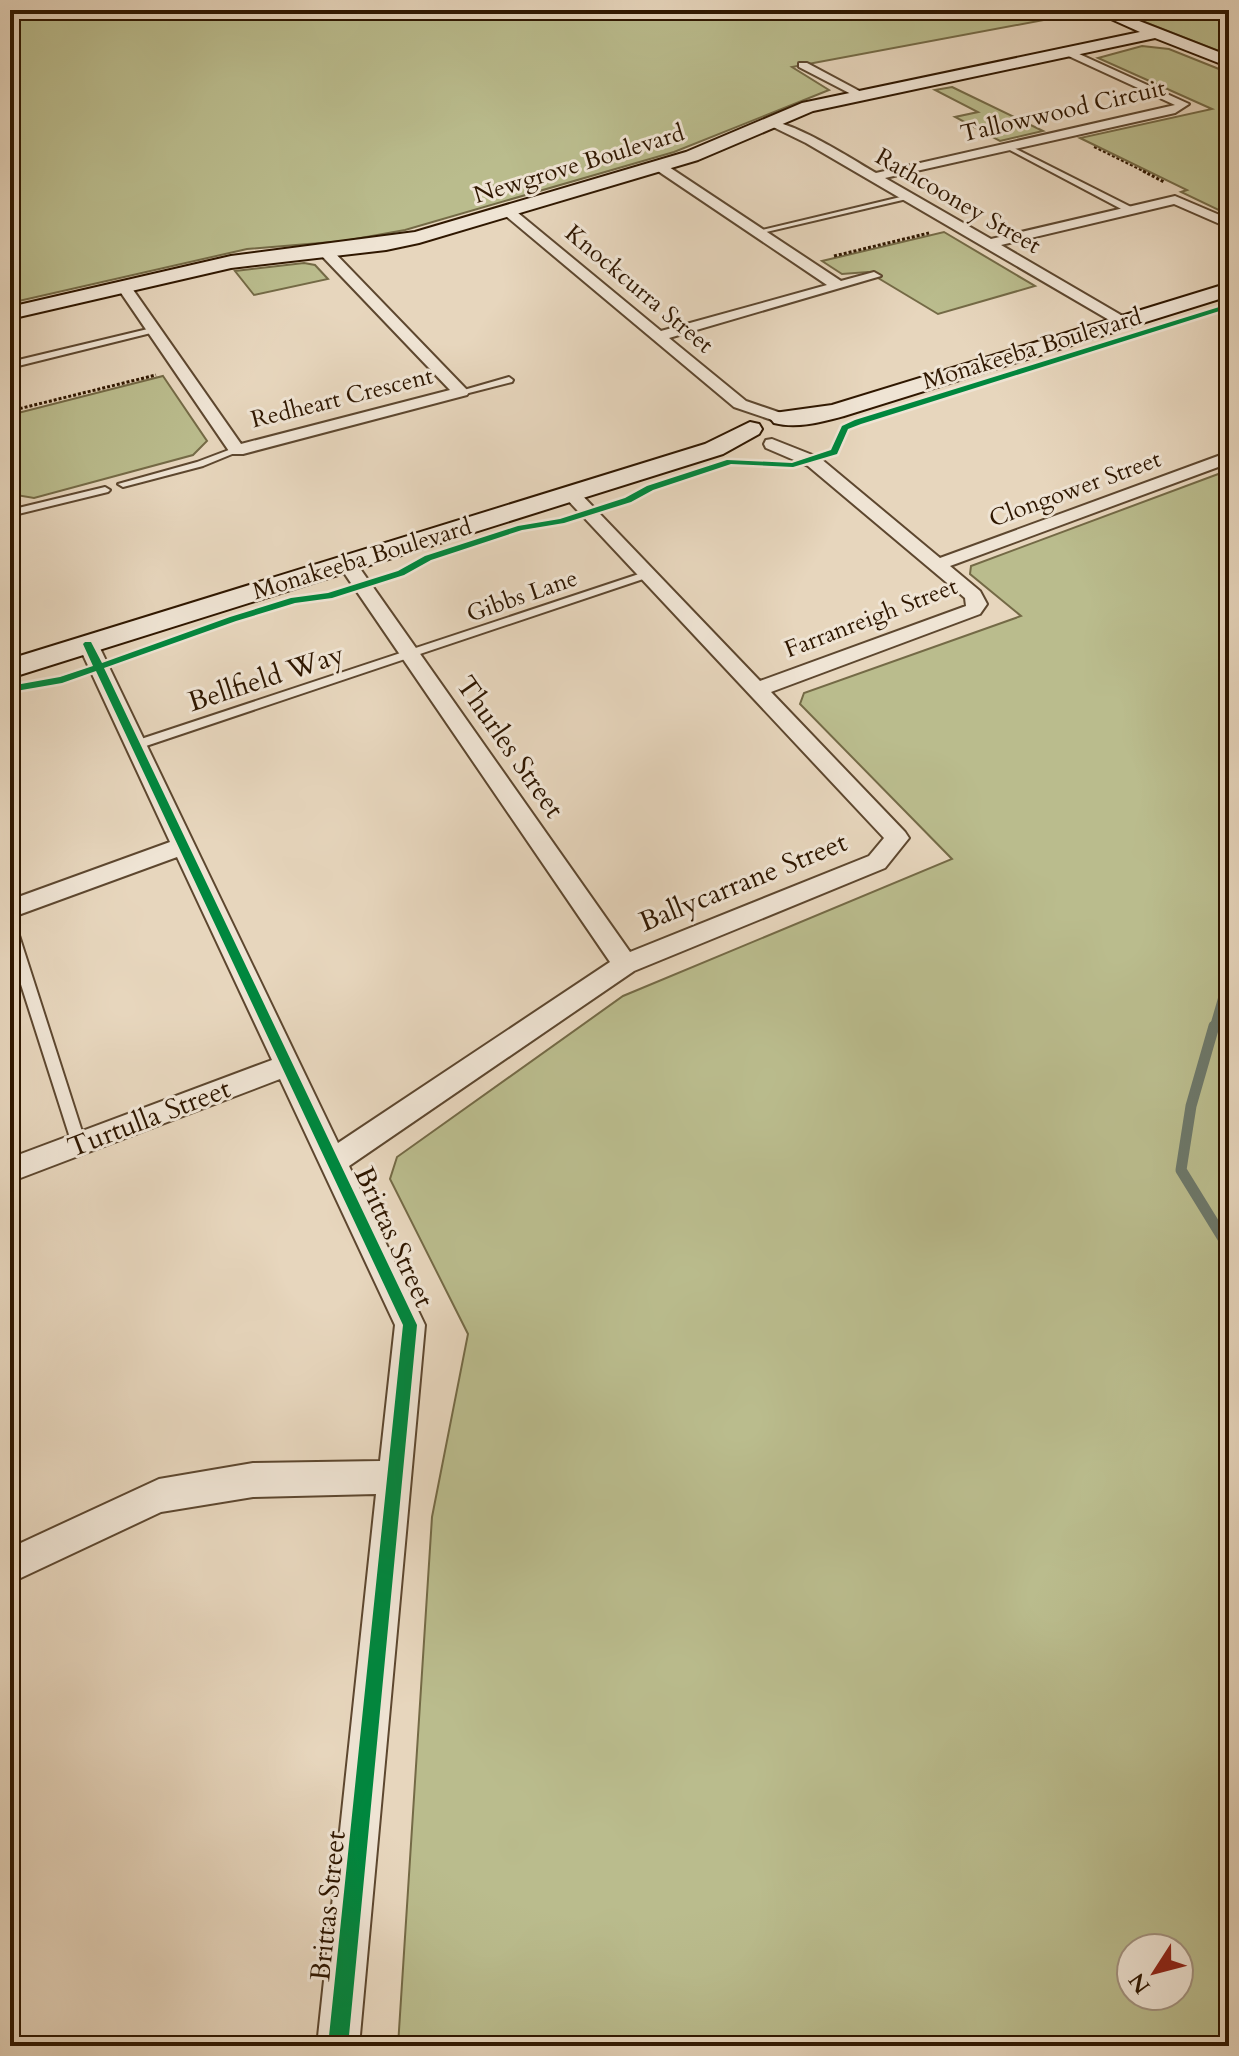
<svg xmlns="http://www.w3.org/2000/svg" width="1239" height="2056" viewBox="0 0 1239 2056" font-family="Cardo,serif">
	<rect width="100%" height="100%" fill="#e7d6bd"/>
	<filter id="stains"><feTurbulence type="fractalNoise" baseFrequency=".0025" numOctaves="4"/><feColorMatrix values="0 0 0 0 .2 0 0 0 0 .09 0 0 0 0 .02 0 0 0 .5 -.17"/></filter>
	<radialGradient id="worn" r=".72"><stop offset=".6" stop-color="#630" stop-opacity="0"/><stop offset="1" stop-color="#630" stop-opacity=".3"/></radialGradient>
	<path fill="#babc8d" stroke="#746a46" stroke-width="2" fill-rule="evenodd" d="M10,10h1063l8,3 -289,54 37,23 -155,62 -269,78 -61,11 -97,8 -237,54z
		M1114,10h115v45z
		M1142,46l27,3 60,24v142l-48,-23 6,-2 -107,-52 132,-29 -114,-51z
		M952,87l91,44 -43,10 -45,-24 23,-5 -43,-22z
		M944,232l91,54 -97,28 -70,-42 -26,2 -20,-13z
		M304,263l11,2 13,14 -74,16 -19,-24z
		M163,376l44,65 -14,14 -159,43 -24,-4v-79z
		M1229,470v1576h-831l34,-529 36,-183 -78,-155 7,-22 226,-161 329,-137 -152,-155 4,-11 217,-77 -51,-42 1,-8zM1131,1948h48v48h-48z"/>
	<g fill="none" stroke-linecap="round" stroke-linejoin="round">
		<path stroke="#6d786a" stroke-width="9" d="M1214,1028l15,-52"/>
		<path stroke="#6d786a" stroke-width="11" d="M1214,1026l-23,80 -10,64 48,78"/>
		<defs>
			<path id="lane" d="M1008,145l125,63 1,2 -7,2 -121,-64z
				M909,195l2,3 -153,36 -4,-2z
				M152,328h3v4l-145,36v-6z
				M509,377l4,3 -1,2 -51,13 -4,-3z
				M234,448l8,2 -39,16 -80,21 -5,-3 79,-22z
				M105,487l5,3 -2,2 -98,24v-6z
				M648,571l4,1v4l-512,172h-8l-2,-3 2,-3z
				M10,924l7,5 69,215 -2,4 -5,2 -5,-2 -2,-4 -62,-194z"/>
			<path id="street" d="M1066,48l123,56 -14,9 -290,65 106,61 184,-43 54,23v9l-55,-24 -173,41 125,73v6h-10l-310,-181 -41,-20c16,-10 92,39 111,50l299,-68 -113,-52v-4z
				M799,63h8l58,31 -10,2 -56,-29z
				M655,163h8l178,118 33,-9 7,4 -212,62 77,63 41,14 2,3 -2,3h-12l-41,-14 -234,-196 12,-3 149,123 166,-46 -172,-116z
				M325,247l5,1 139,144 -2,3 -224,59h-12l-114,-167 2,-3h10l112,160 209,-54 -130,-136 -2,-3z
				M772,439l48,19 120,100 289,-106v11l-279,103 30,25 7,13 -7,10 -209,78 134,140 4,6 -24,30 -251,103 -285,195 76,159 -66,721h-42l59,-552 -123,3 -92,15 -151,71v-35l149,-69 94,-16 127,-2 15,-136 -115,-246 -270,103v-24l262,-98 -95,-203 -167,61v-18l160,-58 -92,-198 10,-6 10,6 240,499 272,-181 -272,-398 2,-4h14l276,392 239,-96 15,-18 -322,-344 9,-5 6,1 183,191 206,-75 -1,-8 -157,-132 -42,-18 -2,-4 2,-4z"/>
			<path id="secondary" d="M1091,10h20l118,46v11l-74,-29 -342,73 -115,49 -279,83 -33,7 -155,18 -221,51v-12l221,-51 184,-24 271,-80 116,-49 338,-71z
				M1229,283v13l-385,120c-22,6 -47,13 -70,7l-4,-5 4,-5 58,-8z
				M750,422l9,2 3,5 -3,5 -36,20 -713,224v-19l695,-215z"/>
		</defs>
		<use href="#lane" stroke="#5d472f" stroke-width="4"/>
		<use href="#street" stroke="#5d472f" stroke-width="4"/>
		<use href="#secondary" stroke="#2f1700" stroke-width="4"/>
		<path stroke="#2f1700" stroke-width="2" stroke-dasharray="3 2" stroke-linecap="butt" d="M1094,147l53,26"/>
		<path stroke="#2f1700" stroke-width="3" stroke-dasharray="3 2" stroke-linecap="butt" d="M1143,171l21,11
			M834,256l95,-23
			M10,411l146,-36"/>
		<use href="#lane" fill="#efe4d4" fill-rule="evenodd"/>
		<use href="#street" fill="#efe4d4" fill-rule="evenodd"/>
		<use href="#secondary" fill="#efe4d4" fill-rule="evenodd"/>
		<defs>
			<path id="cycleway" d="M1229,304v4l-368,116 -13,5 -11,25 -44,13 -62,-3 -78,26 -22,12 -67,21 -42,7 -91,30 -27,15 -72,23 -37,5 -59,18 -132,47 313,657 -69,721h-20l75,-721 -307,-654 -34,12 -52,9v-6l50,-9 33,-11 -10,-22 2,-2h6l11,21 128,-46 61,-19 37,-5 70,-22 27,-15 93,-30 42,-7 65,-21 22,-12 80,-26 65,3 39,-13 11,-24 13,-6z"/>
		</defs>
		<use href="#cycleway" stroke="#efe4d4" stroke-width="5"/>
		<use href="#cycleway" fill="#00873e" fill-rule="evenodd"/>
	</g>
	<g text-anchor="middle" dominant-baseline="central" stroke-width="6" stroke-linejoin="round" paint-order="stroke">
		<g font-size="24" fill="#2f1700" stroke="#efe4d4">
			<text transform="translate(1063 111) rotate(-13)">Tallowwood Circuit</text>
			<text transform="translate(579 164) rotate(-17)">Newgrove Boulevard</text>
			<text transform="translate(958 201) rotate(30)">Rathcooney Street</text>
			<text transform="translate(639 289) rotate(40)">Knockcurra Street</text>
			<text transform="translate(1032 349) rotate(-17)">Monakeeba Boulevard</text>
			<text transform="translate(342 398) rotate(-14)">Redheart Crescent</text>
			<text transform="translate(1075 489) rotate(-20)">Clongower Street</text>
			<text transform="translate(362 559) rotate(-17)">Monakeeba Boulevard</text>
			<text transform="translate(522 596) rotate(-19)">Gibbs Lane</text>
			<text transform="translate(871 618) rotate(-21)">Farranreigh Street</text>
		</g>
		<g font-size="28" fill="#2f1700" stroke="#efe4d4">
			<text transform="translate(266 678) rotate(-18)">Bellfield Way</text>
			<text transform="translate(510 747) rotate(55)">Thurles Street</text>
			<text transform="translate(743 882) rotate(-22)">Ballycarrane Street</text>
			<text transform="translate(149 1118) rotate(-21)">Turtulla Street</text>
			<text transform="translate(394 1237) rotate(65)">Brittas Street</text>
			<text transform="translate(328 1906) rotate(-84)">Brittas Street</text>
		</g>
	</g>
	<rect width="1239" height="2056" fill="none" stroke="#e7d6bd" stroke-width="40"/>
	<rect x="12" y="12" width="1215" height="2032" fill="none" stroke="#2f1700" stroke-width="4"/>
	<rect x="20" y="20" width="1199" height="2016" fill="none" stroke="#2f1700" stroke-width="2"/>
	<g transform="translate(1155 1972) rotate(234)"><circle r="38" fill="#efe4d4" stroke="#a2927f" stroke-width="2"/>
	<path d="M0-6L14 30L0 20L-14 30Z" fill="#8f2418"/>
	<text y="-12" font-size="22" font-weight="bold" text-anchor="middle" fill="#2f1700">N</text>
	</g>
	<rect width="100%" height="100%" filter="url(#stains)"/>
	<rect width="100%" height="100%" fill="url(#worn)"/>
</svg>
